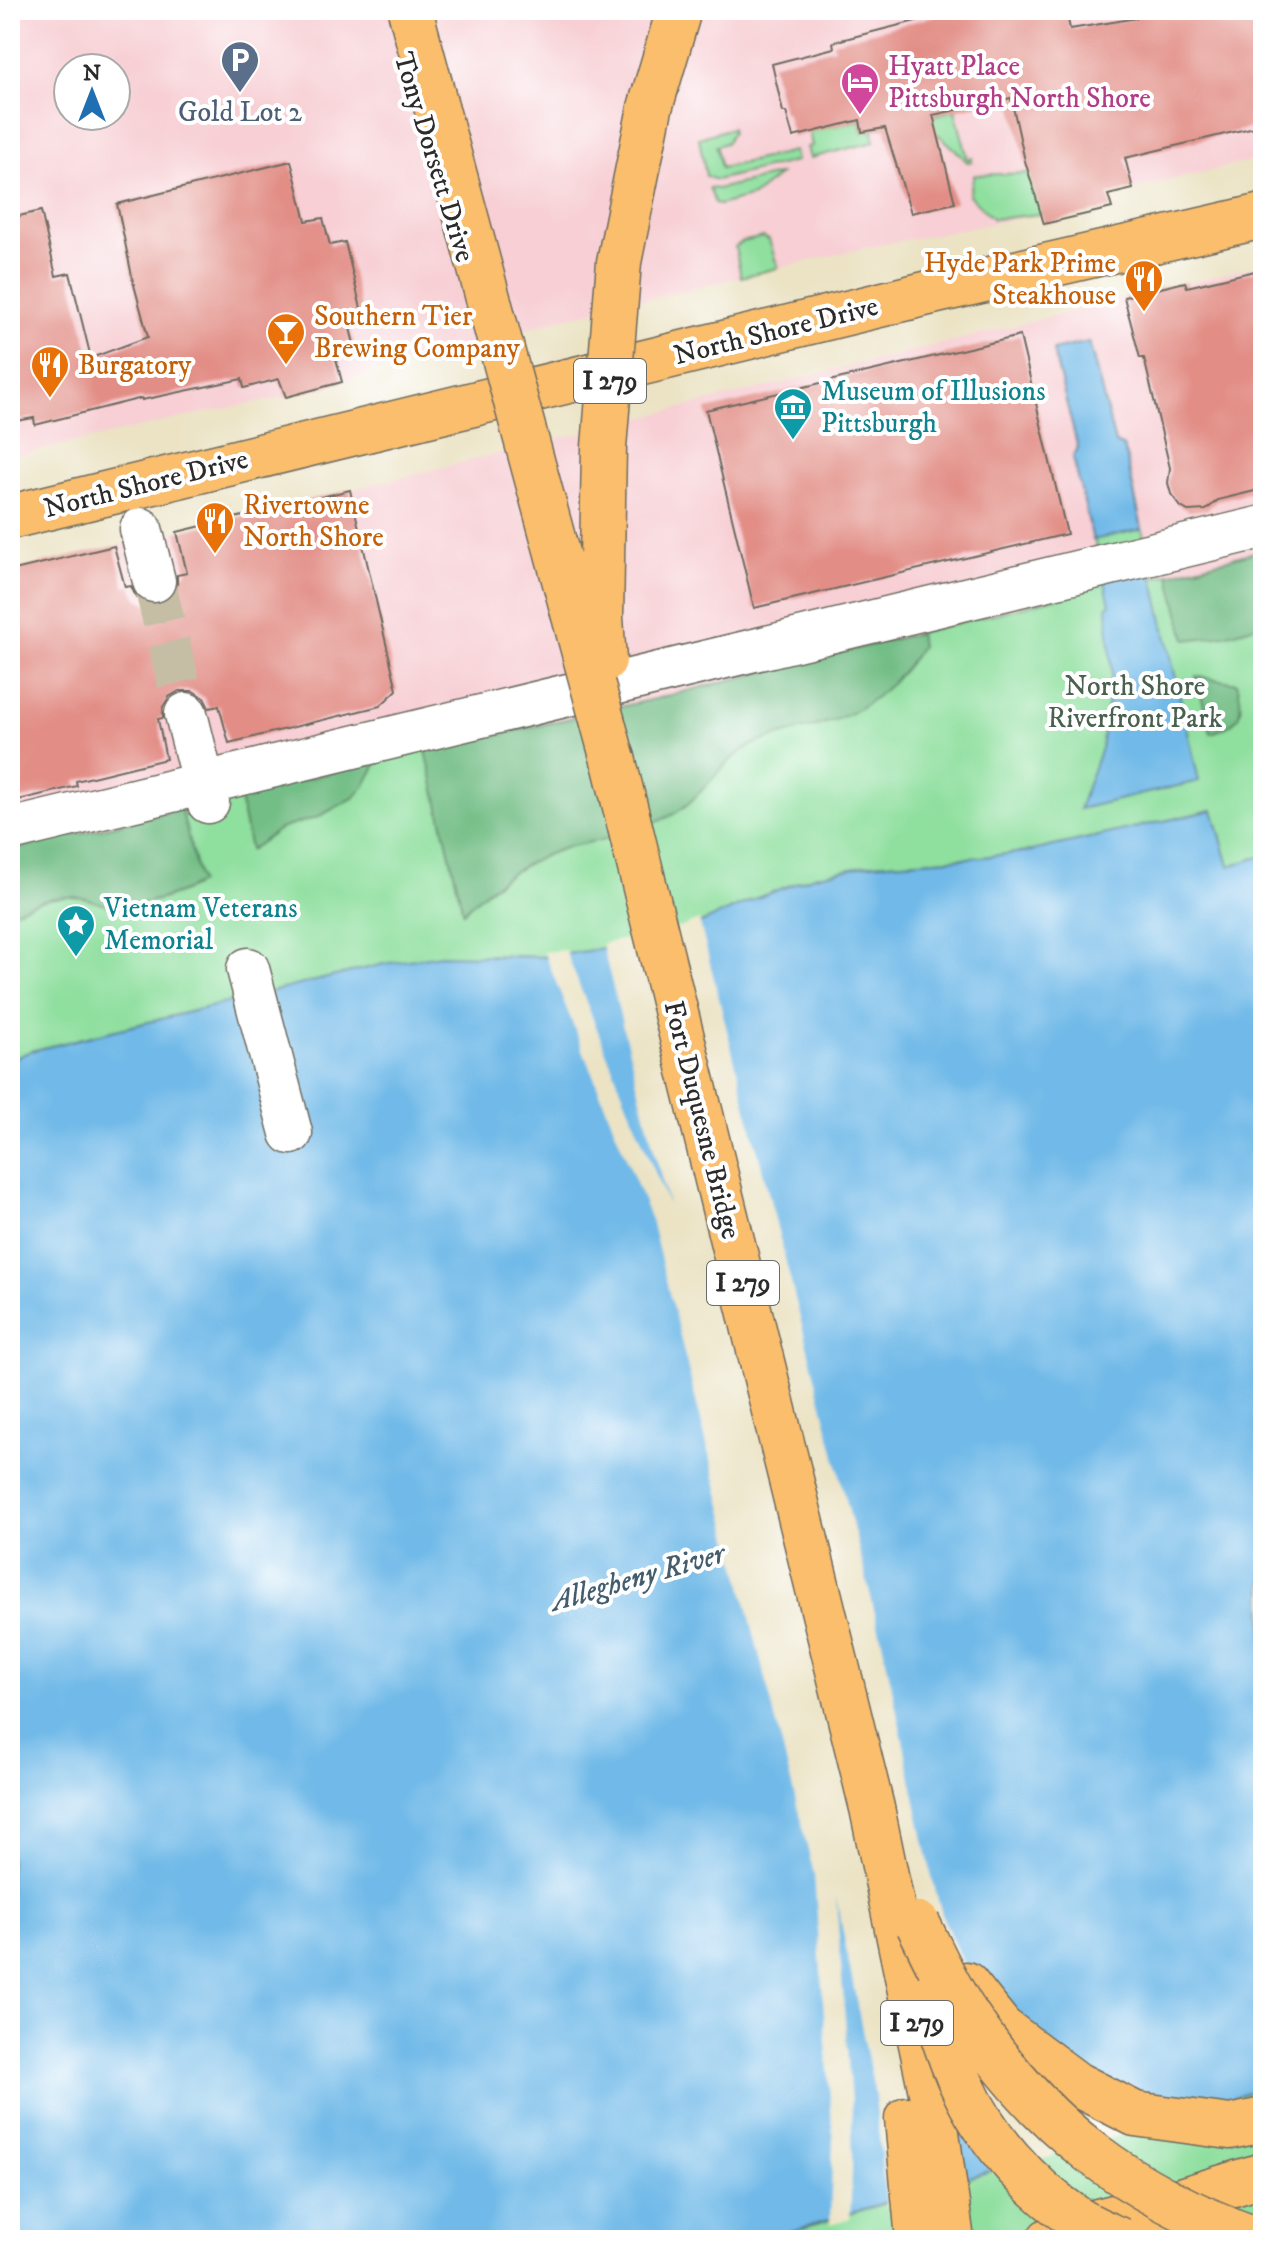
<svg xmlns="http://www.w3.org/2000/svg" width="1273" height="2250" viewBox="0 0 1273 2250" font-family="'IM FELL DW Pica',serif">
	<rect width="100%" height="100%" fill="#fff"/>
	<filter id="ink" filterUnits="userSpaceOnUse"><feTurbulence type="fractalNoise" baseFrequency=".0125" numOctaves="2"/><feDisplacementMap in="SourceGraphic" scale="16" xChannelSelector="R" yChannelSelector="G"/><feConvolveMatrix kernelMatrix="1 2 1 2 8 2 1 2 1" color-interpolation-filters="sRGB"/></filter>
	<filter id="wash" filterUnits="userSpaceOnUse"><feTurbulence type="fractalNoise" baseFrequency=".006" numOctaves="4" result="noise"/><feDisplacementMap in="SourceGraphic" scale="32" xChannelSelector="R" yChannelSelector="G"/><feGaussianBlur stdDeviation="1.8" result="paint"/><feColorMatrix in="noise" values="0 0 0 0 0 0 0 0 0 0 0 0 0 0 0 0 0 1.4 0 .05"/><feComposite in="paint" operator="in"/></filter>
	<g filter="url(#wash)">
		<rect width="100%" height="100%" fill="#ebe3c4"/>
		<path fill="#f7cfd4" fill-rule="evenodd" d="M10,10h1253v148l-154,37 3,14 -68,15 -3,-10 -177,34 -303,71 -275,78 -78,15 -198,45zM68,68h48v48h-48z
			M1263,264v592l-51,-46 -180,41 -218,25 -581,127 -202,48 -21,9v-489l340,-81z"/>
		<path fill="#8fdf9f" stroke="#5d8565" stroke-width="2" d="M955,110l13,49 4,-1v4h-5c-14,-18 -31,-27 -46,-43z
			M860,120l2,12 11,-2 1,12 -64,16 -3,-11 5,-1 -3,-14z
			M731,128l1,4 -6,11 -10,3 5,22 73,-17 2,10 -80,19 -10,-4 -7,-38z
			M1030,173l12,41 -49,5 -24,-24 5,-20z
			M781,174l-28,22 -34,9 -4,-1 -6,-16 8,1z
			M763,237l6,3 9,28 -37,9 -6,-30 7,-5z
			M1089,342l26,101 9,4 29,131 110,-28v306l-34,10 -17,-56 -180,41 -49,6 -112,7 -57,12 -57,22 -74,33 -90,19 -46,7 -58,-2 -105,9 -353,87 -21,9v-210l368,-89 277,-62 370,-93 60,-16 19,-11 -31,-122 5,-9 -25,-98z
			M1263,2088v152h-501l25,-7z"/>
		<path fill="#73be86" stroke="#4f7458" stroke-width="2" d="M1263,550v74l-38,11 -39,5 -17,-66z
			M919,633l2,13c-19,31 -51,62 -86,74 -27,10 -56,13 -82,25 -34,16 -50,54 -83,71 -21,10 -46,19 -69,24 -12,3 -24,4 -36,8 -40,13 -72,34 -102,64l-37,-161 229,-52z
			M1196,676l41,7c8,29 5,41 -26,50z
			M378,761l-13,24 -10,12 -37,20 -38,12 -30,21 -11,-55z
			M181,809l19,74c-28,15 -58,23 -89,22 -11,0 -20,-6 -30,-7 -22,-4 -53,4 -71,17v-65z"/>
		<path fill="#6fb9e8" stroke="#4d728a" stroke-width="2" d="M1089,342l26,101 9,4 18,82 -49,11 -20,-83 5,-9 -25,-98z
			M1151,568l48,213 -120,28 22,-61 11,-76 -5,-65 3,-3 -6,-25z
			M1213,810l16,56 34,-10v1232l-501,152h-752v-1180l21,-9 353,-87 56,-9 107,2 46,-7 90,-19 74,-33 57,-22 57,-12 112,-7 49,-6z"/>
		<path fill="#ebe3c4" d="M699,920l183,721 50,237 11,40 18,41 24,37 124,94 101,18 -216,66 -32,-41 -12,-21 11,72 -75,23 -11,-112 -39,-198 16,220v56l-2,45 -20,6 3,-86 -19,-264 -163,-654 -107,-268 21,-2 103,255 -66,-261 80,-17z"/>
		<g id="blocks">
			<path fill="#e28e86" d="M959,10h107l4,19 67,-11 -2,-8h128v115l-138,33 8,31 -25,6 4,13 -68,16 -19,-63 -14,-63 -78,17 22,88 -44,10 -26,-85 -23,4 -2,-12 -67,17 -7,-25h-3l-11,-48 62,-16 -1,-6z
				M291,161l15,60 17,-3 7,27 15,-3 18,75 -15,3 8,32 -21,3 7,27 -56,15 -7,-18 -35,9 -2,-9 -100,21v-2l-107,27 -1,-7 -24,4v-204l31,-7 15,65 14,-3 21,85 57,-21 -15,-56 -16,-77z
				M1263,269v220l-45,11 -12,10 -18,1 -7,-4 -10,-13 -3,-11 2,-15 -26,-110h-4l-16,-61 61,-15 2,5z
				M1020,336l47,198 -313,74 -48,-198z
				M350,490l47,200 -17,16 -151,37 -10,-37 -10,2 -5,-10 -11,-7h-14l-10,6 -6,10v11l-5,1 8,40 -90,22 1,5 -67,16v-231l104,-25 11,41 6,-1 5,11 11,7h12l12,-6 6,-11v-12l10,-2 -10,-41z"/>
		</g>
	</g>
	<g filter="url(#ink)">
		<use href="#blocks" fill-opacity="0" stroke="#6e6b61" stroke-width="2"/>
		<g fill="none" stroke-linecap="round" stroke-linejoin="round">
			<path stroke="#c5bea5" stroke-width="42" stroke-dasharray="42 21" stroke-linecap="butt" d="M154,581l32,133"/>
			<defs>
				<path id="minor" d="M141,529l13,52
					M186,714l22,88
					M10,830l1253,-303
					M248,969l43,164"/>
				<path id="major" d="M10,517l927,-226 326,-75
					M1149,2216l28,-15 86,-26"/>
				<path id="highway" d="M613,758l259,1050 60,289 20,143
					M966,1984l35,44 75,56 59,30 95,13 33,-7
					M907,2119l11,121
					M1049,2240l25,-13 103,-26"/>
			</defs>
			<use href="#minor" stroke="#6e6b61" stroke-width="45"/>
			<use href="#major" stroke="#6e6b61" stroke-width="47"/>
			<use href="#highway" stroke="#6e6b61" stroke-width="47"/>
			<use href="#minor" stroke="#fff" stroke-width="42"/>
			<use href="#major" stroke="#fabe6d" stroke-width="44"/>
			<use href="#highway" stroke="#fabe6d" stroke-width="44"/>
			<defs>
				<path id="highway-bridge" d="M410,10l203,750
					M604,660l-3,-42 3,-171 15,-185 31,-154 29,-98
					M918,1924c15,29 28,60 46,87 75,116 164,183 294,229
					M929,1996c11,29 19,59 32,87 23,53 67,103 115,135 13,9 29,15 44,22"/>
			</defs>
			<use href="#highway-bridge" stroke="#6e6b61" stroke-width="47" stroke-linecap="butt"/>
			<use href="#highway-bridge" stroke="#fabe6d" stroke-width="44"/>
		</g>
	</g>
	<defs>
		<symbol id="parking-pin" viewBox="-11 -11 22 30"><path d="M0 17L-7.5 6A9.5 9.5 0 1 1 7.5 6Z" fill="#5c6f8a" stroke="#fff"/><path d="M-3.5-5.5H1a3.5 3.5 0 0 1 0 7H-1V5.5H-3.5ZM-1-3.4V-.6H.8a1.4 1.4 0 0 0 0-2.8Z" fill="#fff"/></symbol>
		<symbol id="hotel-pin" viewBox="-11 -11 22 30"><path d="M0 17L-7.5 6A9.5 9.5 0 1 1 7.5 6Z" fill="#d1479c" stroke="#fff"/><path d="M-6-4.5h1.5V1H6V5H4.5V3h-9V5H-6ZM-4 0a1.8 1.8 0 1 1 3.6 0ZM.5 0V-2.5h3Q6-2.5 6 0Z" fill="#fff"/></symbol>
		<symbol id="restaurant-pin" viewBox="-11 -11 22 30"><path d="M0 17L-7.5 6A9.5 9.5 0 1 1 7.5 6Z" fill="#e8710a" stroke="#fff"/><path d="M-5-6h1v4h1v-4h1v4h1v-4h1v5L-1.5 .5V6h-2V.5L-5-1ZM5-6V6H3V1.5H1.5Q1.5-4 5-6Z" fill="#fff"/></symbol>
		<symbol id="bar-pin" viewBox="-11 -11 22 30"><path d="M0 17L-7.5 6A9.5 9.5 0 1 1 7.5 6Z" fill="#e8710a" stroke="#fff"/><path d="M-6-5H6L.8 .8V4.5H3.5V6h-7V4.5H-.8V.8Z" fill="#fff"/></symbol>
		<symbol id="museum-pin" viewBox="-11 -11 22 30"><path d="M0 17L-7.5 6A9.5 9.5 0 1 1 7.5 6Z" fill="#0f9aa8" stroke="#fff"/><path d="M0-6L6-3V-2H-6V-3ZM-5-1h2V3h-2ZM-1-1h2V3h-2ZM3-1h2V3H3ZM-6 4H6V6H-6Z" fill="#fff"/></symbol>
		<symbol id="sight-pin" viewBox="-11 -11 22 30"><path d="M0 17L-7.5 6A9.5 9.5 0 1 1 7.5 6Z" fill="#0f9aa8" stroke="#fff"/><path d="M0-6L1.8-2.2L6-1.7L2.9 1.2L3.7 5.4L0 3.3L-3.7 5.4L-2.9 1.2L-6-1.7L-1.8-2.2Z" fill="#fff"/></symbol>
	</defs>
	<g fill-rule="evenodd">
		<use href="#parking-pin" x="218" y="38" width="44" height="60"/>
		<use href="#hotel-pin" x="838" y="60" width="44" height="60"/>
		<use href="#restaurant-pin" x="1122" y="257" width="44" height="60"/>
		<use href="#bar-pin" x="264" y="310" width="44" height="60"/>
		<use href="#restaurant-pin" x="28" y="343" width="44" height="60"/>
		<use href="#museum-pin" x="771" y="385" width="44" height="60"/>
		<use href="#restaurant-pin" x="193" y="499" width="44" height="60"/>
		<use href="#sight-pin" x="54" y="902" width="44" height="60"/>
	</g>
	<g text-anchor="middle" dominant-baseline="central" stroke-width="8" stroke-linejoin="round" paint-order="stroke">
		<g fill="#fff" stroke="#6b6b6b" stroke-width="2">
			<rect x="574" y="359" width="72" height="44" rx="6"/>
			<rect x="707" y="1261" width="72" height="44" rx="6"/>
			<rect x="881" y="2001" width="72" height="44" rx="6"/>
		</g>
		<g font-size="26" font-weight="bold" fill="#2b2b2b">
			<text x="610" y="381">I 279</text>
			<text x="743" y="1283">I 279</text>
			<text x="917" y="2023">I 279</text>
		</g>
		<g font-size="28" fill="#b23c85" stroke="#fff" text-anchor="start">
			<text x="888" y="66">Hyatt Place<tspan x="888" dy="32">Pittsburgh North Shore</tspan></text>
		</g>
		<g font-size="28" fill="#4e5e75" stroke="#fff">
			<text x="240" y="112">Gold Lot 2</text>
		</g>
		<g font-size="28" fill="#2b2b2b" stroke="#fff">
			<text transform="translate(434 157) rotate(73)">Tony Dorsett Drive</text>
			<text transform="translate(776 331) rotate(-14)">North Shore Drive</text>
			<text transform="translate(146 484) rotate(-14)">North Shore Drive</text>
			<text transform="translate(702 1120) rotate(76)">Fort Duquesne Bridge</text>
		</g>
		<g font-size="28" fill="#c56008" stroke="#fff" text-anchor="start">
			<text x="1116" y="263" text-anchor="end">Hyde Park Prime<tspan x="1116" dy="32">Steakhouse</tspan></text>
			<text x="314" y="316">Southern Tier<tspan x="314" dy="32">Brewing Company</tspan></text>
			<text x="78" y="365">Burgatory</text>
			<text x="243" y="505">Rivertowne<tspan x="243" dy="32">North Shore</tspan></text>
		</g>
		<g font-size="28" fill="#0d838f" stroke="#fff" text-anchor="start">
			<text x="821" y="391">Museum of Illusions<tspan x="821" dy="32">Pittsburgh</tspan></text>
			<text x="104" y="908">Vietnam Veterans<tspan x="104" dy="32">Memorial</tspan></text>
		</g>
		<g font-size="28" fill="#49614e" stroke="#fff">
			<text x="1135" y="686">North Shore<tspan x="1135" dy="32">Riverfront Park</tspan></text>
		</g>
		<g font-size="30" font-style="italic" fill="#435d6d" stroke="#fff">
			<text transform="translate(638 1578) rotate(-16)">Allegheny River</text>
		</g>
	</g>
	<rect width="1273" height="2250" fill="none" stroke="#fff" stroke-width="40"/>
	<g transform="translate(92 92)"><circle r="38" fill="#ffffff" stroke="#aaaaaa" stroke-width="2"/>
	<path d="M0-6L14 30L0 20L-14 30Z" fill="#1f6fb2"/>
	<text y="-12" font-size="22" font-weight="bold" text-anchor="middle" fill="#2b2b2b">N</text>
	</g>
</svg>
